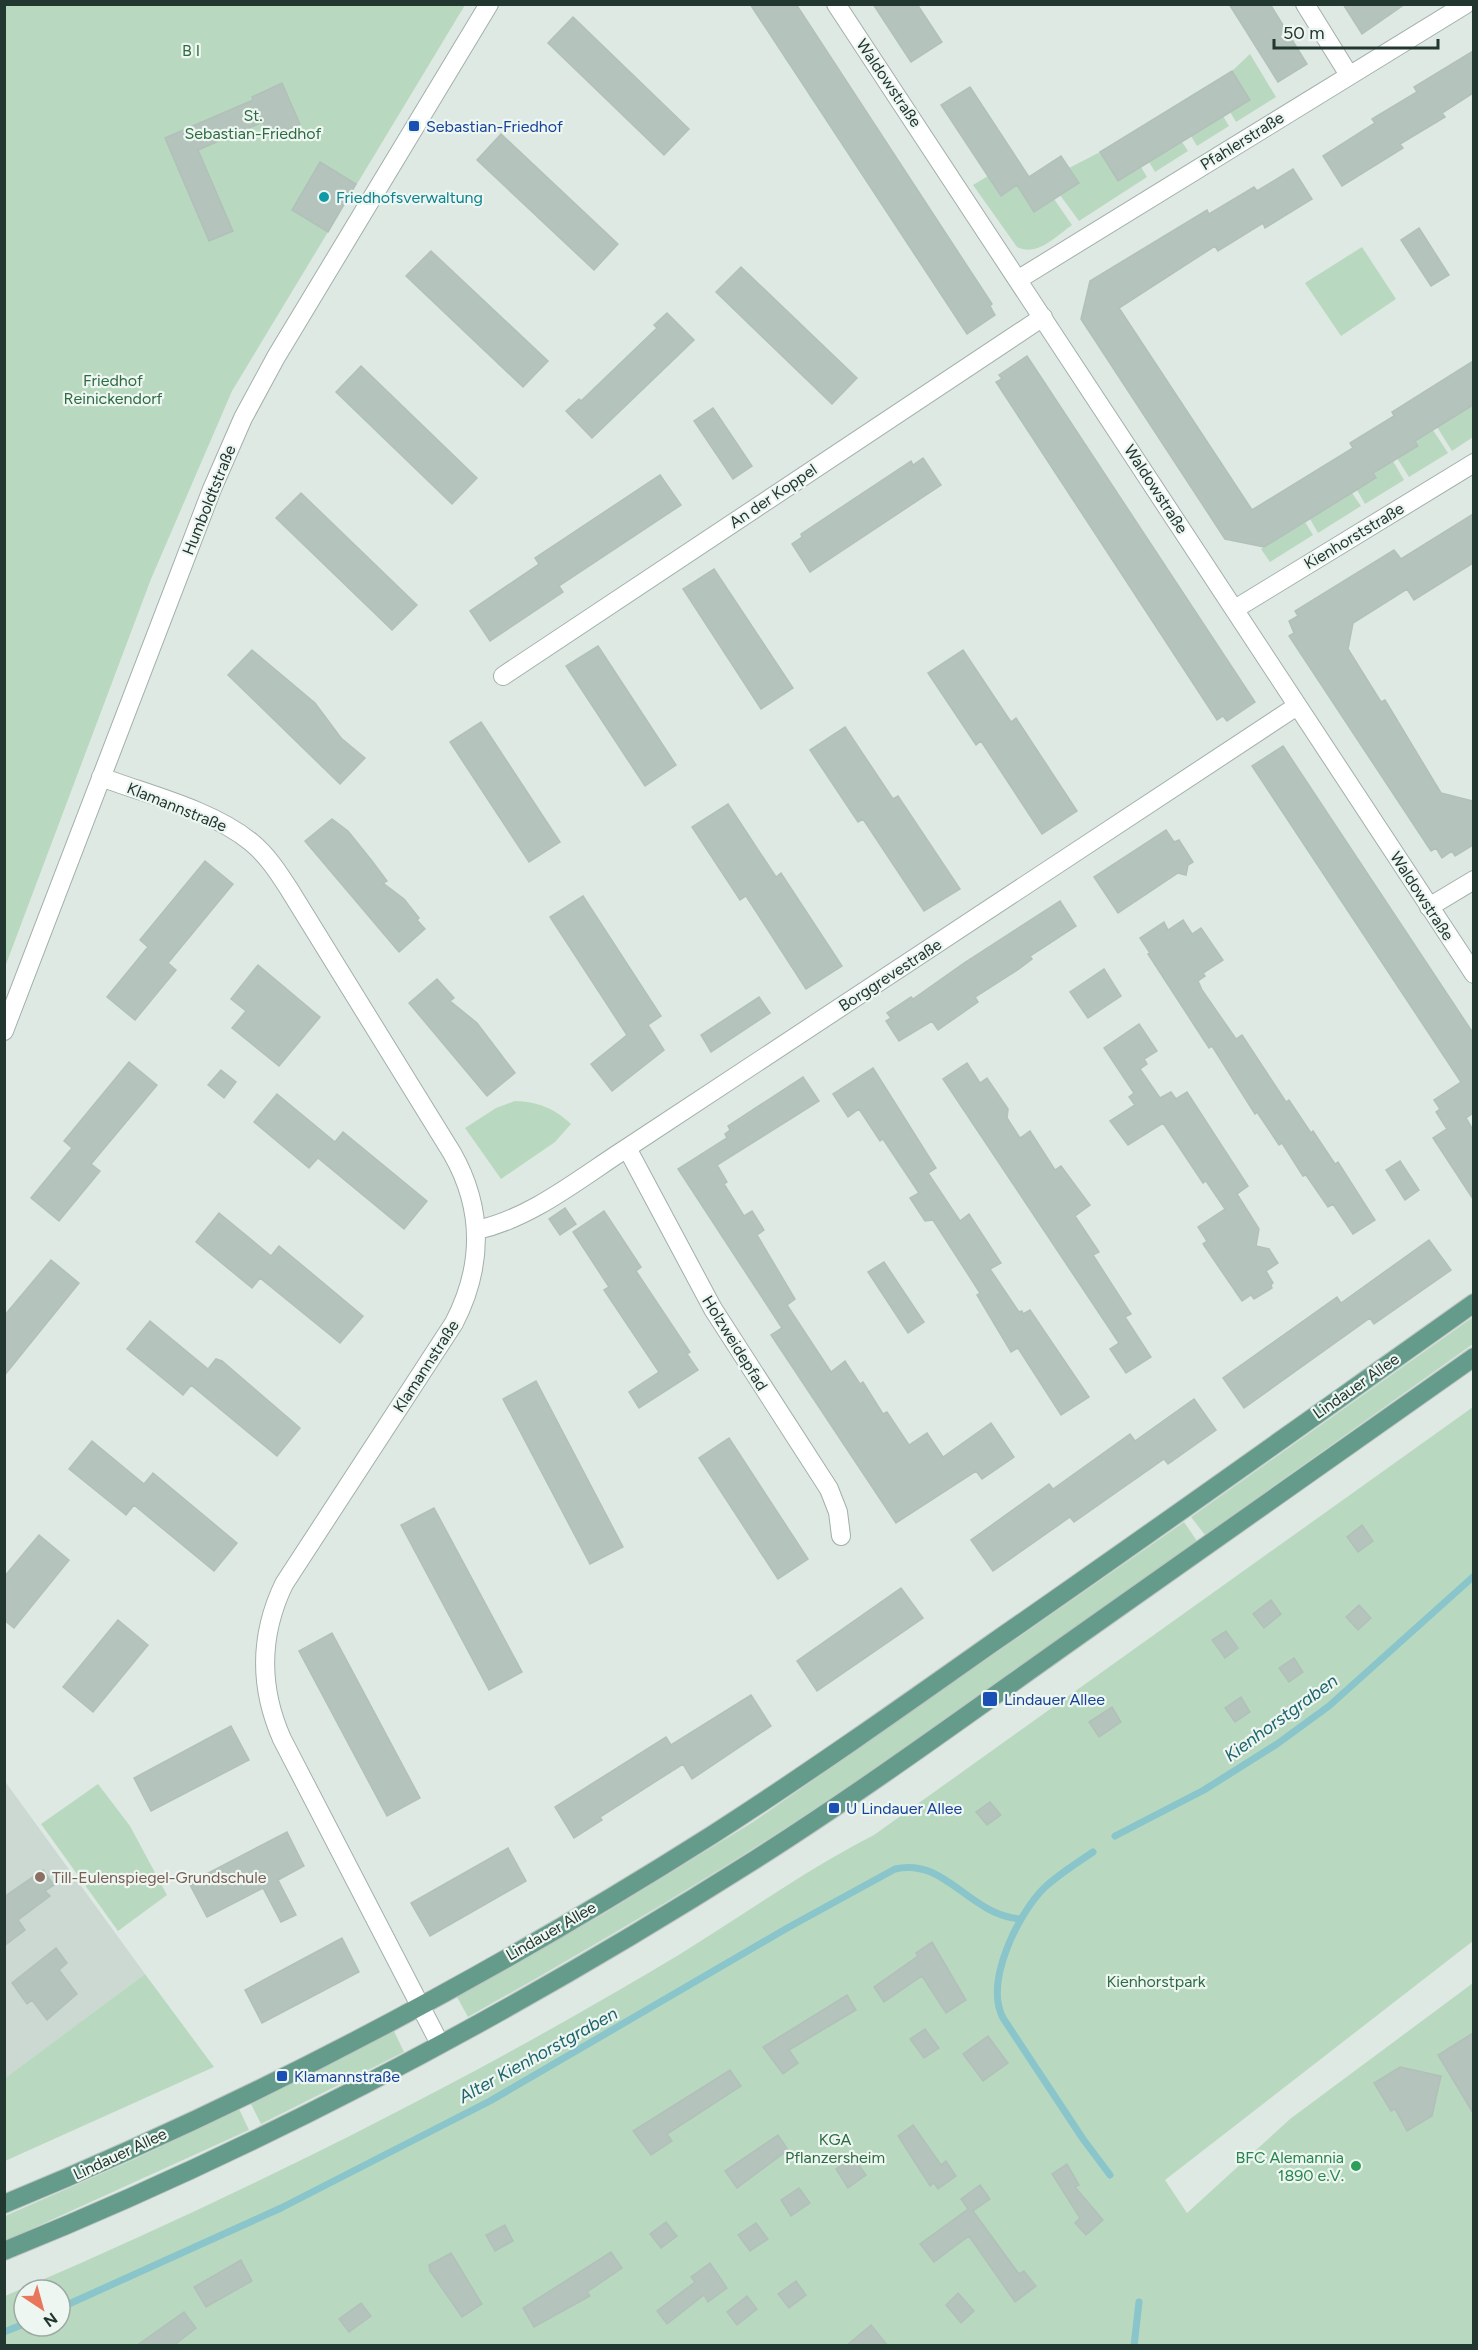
<svg xmlns="http://www.w3.org/2000/svg" width="1478" height="2350" viewBox="0 0 1478 2350" font-family="Figtree,sans-serif">
	<rect width="100%" height="100%" fill="#dee9e3"/>
	<path fill="#ccd8d2" d="M4,1780l141,194 -140,104h-1z"/>
	<path fill="#b8d9bf" fill-rule="evenodd" d="M5,5h460l-233,386 -81,188 -146,388z
		M1250,54l26,43 -40,25 -6,-10 19,-12 -17,-29z
		M1223,116l6,10 -32,20 -6,-10z
		M1182,142l6,9 -33,21 -6,-10z
		M1100,152l18,28 23,-13 6,10 -68,44 -19,-26 19,-12 -10,-15z
		M988,176l13,20 16,-11 17,27 20,-13 18,26c-17,12 -35,32 -55,22l-44,-62z
		M1362,247l34,52 -55,37 -36,-53z
		M1473,405v32l-21,14 -15,-24z
		M1433,430l15,23 -39,24 -12,-19 18,-17z
		M1393,461l11,19 -39,24 -8,-14 19,-11 -3,-6z
		M1352,493l9,13 -43,27 -8,-14z
		M1305,522l8,13 -43,27 -9,-13z
		M515,1101c23,1 39,7 56,23l-16,18 -54,37 -36,-51 31,-20z
		M1473,1317v27l-268,191 -14,-18z
		M1473,1407v534l-308,239 22,33 103,-94 183,-136v362l-1468,1v-50c221,-95 437,-201 645,-324 76,-44 146,-97 224,-137zM24,2290h36v36h-36z
		M1184,1522l13,19c-137,97 -272,196 -413,288 -103,66 -209,128 -316,188l-11,-20 148,-84 148,-91z
		M98,1784l32,42 37,69 -49,36 -77,-107z
		M145,1974l69,93 -209,94v-83z
		M394,2031l10,21 -143,72 -10,-20z
		M239,2109l10,21 -244,111v-25l132,-58z"/>
	<g fill="none" stroke-linecap="round" stroke-linejoin="round">
		<path stroke="#89c5cb" stroke-width="7" d="M1115,1836l89,-46 73,-46 52,-38 145,-130
			M1093,1852c-16,11 -34,22 -49,36 -26,26 -60,94 -41,130l80,121 27,36
			M60,2308l221,-100 209,-107 299,-174 106,-58c51,-12 73,46 126,50
			M4,2332l20,-8
			M1134,2346l5,-44"/>
	</g>
	<path fill="#b4c3bc" stroke="#b1c1ba" stroke-width="1.5" d="M750,4h46l196,300 -2,2 5,9 -28,19z
		M873,4h44l25,38 -31,20z
		M1229,4h41l37,60 -29,18z
		M1343,4h62l-43,30z
		M573,17l116,112 -25,26 -116,-112z
		M1473,51v42l-31,20 3,4 -45,27 3,4 -61,38 -19,-30 52,-33 -3,-4 45,-27 -3,-5z
		M1232,71l18,29 -132,81 -18,-29z
		M282,83l18,41 -31,13 -6,-15 -65,28 35,81 -24,10 -44,-103 88,-38 -1,-3z
		M970,87l59,90 32,-21 18,27 -45,29 -17,-27 -16,11 -60,-91z
		M501,134l117,110 -24,26 -117,-110z
		M320,162l36,22 -28,48 -36,-22z
		M1293,169l19,30 -47,29 -2,-5 -45,28 -3,-5 -96,62 133,202 101,-62 -3,-5 44,-27 -2,-4 81,-51v44l-58,36 3,5 -45,27 3,5 -112,69 -39,-8 -144,-220 9,-38 117,-71 2,4 45,-27 3,4z
		M1419,228l30,47 -18,11 -30,-46z
		M431,251l117,110 -25,26 -117,-111z
		M741,267l116,111 -25,26 -116,-112z
		M667,313l27,27 -102,98 -26,-27 13,-12 2,2 76,-73 -3,-3z
		M1027,356l228,346 -28,19 -4,-5 -6,4 -221,-338 6,-3 -3,-4z
		M361,366l116,112 -25,26 -116,-112z
		M713,408l39,58 -19,13 -39,-58z
		M923,458l18,27 -131,87 -18,-28 10,-7 -1,-3 110,-73 2,4z
		M660,475l21,30 -122,81 4,6 -73,49 -20,-30 69,-47 -4,-6z
		M301,493l116,112 -25,25 -116,-112z
		M1473,514v49l-59,37 -7,-11 -54,34 -5,26 33,53 4,-2 56,93 32,8v44l-18,11 -3,-5 -10,7 -6,-10 -5,3 -142,-215 5,-3 -5,-12 9,-5 -3,-5 99,-61 7,9z
		M714,569l79,119 -32,21 -78,-120z
		M598,646l78,119 -31,21 -79,-120z
		M252,650l63,53 26,35 24,20 -25,26 -112,-109z
		M963,650l48,72 5,-4 61,93 -35,23 -61,-93 -5,4 -48,-72z
		M481,722l79,120 -31,20 -79,-120z
		M845,727l48,72 5,-3 62,93 -36,22 -61,-92 -5,3 -48,-72z
		M1283,746l190,287v80l-7,5 7,12v69l-40,-61 14,-9 -11,-17 4,-3 -6,-9 27,-18 -209,-316z
		M728,804l48,73 5,-4 61,93 -36,23 -60,-93 -6,4 -48,-73z
		M332,819l16,12 24,30 15,20 -4,2 21,16 15,19 -2,2 8,9 -26,23 -94,-111z
		M1166,830l8,12 5,-2 14,22 -5,3 -2,10 -8,-2 -60,40 -24,-36z
		M205,861l28,23 -65,79 8,7 -41,50 -28,-23 41,-50 -8,-7z
		M583,896l78,120 -13,9 16,25 -52,41 -21,-27 36,-29 -77,-118z
		M1060,901l16,25 -46,30 2,3 -13,10 -44,28 3,5 -40,28 -6,-9 -33,20 -13,-20 5,-3 -4,-5 24,-16 2,2 51,-36z
		M1183,920l9,14 9,-6 22,32 -20,13 2,3 -7,5 4,9 34,49 6,-4 44,67 3,-2 22,33 2,-2 22,33 3,-2 37,58 -22,14 -20,-30 -5,3 -22,-32 -3,1 -21,-33 -3,2 -22,-33 -2,2 -43,-68 -3,2 -61,-94 2,-1 -10,-15 24,-16 4,8z
		M258,965l62,52 -41,49 -47,-38 14,-17 -15,-12z
		M1104,969l17,27 -33,22 -18,-26z
		M437,979l17,19 -4,3 27,22 38,50 -28,23 -78,-93z
		M759,997l11,16 -59,39 -10,-17z
		M1139,1024l18,27 -13,8 3,5 -7,5 20,29 11,-6 5,7 11,-7 61,94 -11,8 22,35 -3,17 13,3 9,14 -12,8 7,12 -2,2 1,3 -18,11 -3,-4 -9,6 -39,-57 4,-3 -9,-14 27,-18 -19,-28 -3,2 -40,-60 -35,22 -18,-24 25,-16 -6,-8 5,-4 -30,-45z
		M129,1062l28,23 -66,79 9,7 -41,50 -28,-23 41,-50 -8,-7z
		M967,1063l13,20 7,-5 21,31 -1,9 13,20 10,-7 25,39 6,-4 29,39 -15,11 24,36 -6,3 38,59 -6,3 26,40 -25,16 -16,-24 9,-6 -176,-264z
		M873,1068l63,100 -8,5 32,48 9,-7 32,49 -11,6 29,43 3,-1 1,3 7,-4 59,87 -28,18 -43,-67 -7,4 -34,-57 3,-2 -47,-73 -8,1 -15,-23 9,-5 -36,-54 -3,2 -21,-32 -11,8 -15,-23z
		M221,1070l15,12 -12,16 -16,-13z
		M803,1077l16,24 -102,64 10,17 -3,2 20,32 8,-5 12,19 -7,5 38,64 -8,6 44,67 14,-11 15,23 3,-2 20,32 4,-2 22,33 18,-12 16,24 48,-34 23,34 -32,22 -6,-8 -80,52 -125,-188 11,-7 -104,-159 49,-31 -2,-4 5,-4 -2,-4z
		M277,1094l58,48 8,-10 84,69 -23,28 -86,-71 -9,10 -55,-46z
		M1400,1161l19,29 -14,10 -19,-30z
		M565,1208l11,16 -16,11 -11,-16z
		M604,1211l37,56 -5,4 54,81 -3,2 11,16 -59,38 -10,-16 30,-20 -55,-82 5,-3 -36,-55z
		M219,1213l52,43 8,-10 84,70 -23,27 -80,-65 -8,10 -56,-46z
		M1429,1240l22,30 -77,54 -4,-6 -126,90 -21,-30 114,-81 4,6z
		M51,1260l28,23 -75,93v-60z
		M884,1262l40,60 -16,11 -40,-61z
		M150,1321l58,48 8,-10 6,2 78,67 -23,28 -86,-71 -8,10 -56,-46z
		M536,1381l87,166 -33,17 -87,-165z
		M1194,1399l22,31 -48,34 -4,-5 -90,63 -4,-5 -77,54 -22,-31 78,-56 4,5 77,-55 5,7z
		M729,1438l79,121 -30,20 -79,-121z
		M92,1441l52,43 9,-11 84,70 -23,28 -80,-66 -8,10 -57,-46z
		M434,1508l88,164 -33,18 -88,-165z
		M1362,1525l11,16 -15,11 -11,-15z
		M39,1535l30,25 -55,68 -10,-8v-43z
		M901,1588l22,30 -106,73 -20,-30z
		M1271,1600l10,14 -17,14 -11,-14z
		M1359,1605l12,13 -13,12 -12,-13z
		M118,1620l30,25 -55,67 -30,-25z
		M1226,1631l12,17 -13,10 -13,-18z
		M332,1633l88,165 -33,18 -88,-165z
		M1294,1658l9,14 -14,10 -10,-14z
		M751,1695l20,31 -79,53 -9,-15 -83,53 2,3 -28,18 -19,-31 111,-70 5,8z
		M1241,1697l9,15 -15,10 -10,-14z
		M1112,1707l9,15 -22,15 -10,-15z
		M231,1726l18,34 -98,51 -17,-33z
		M990,1802l11,13 -14,10 -11,-13z
		M287,1832l17,34 -26,14 18,35 -15,7 -18,-34 -56,29 -18,-34z
		M508,1848l18,33 -96,55 -19,-33z
		M43,1870l11,15 -9,6 5,5 -32,24 7,10 -21,16v-49z
		M342,1938l17,34 -97,51 -17,-33z
		M932,1942l34,58 -20,13 -24,-37 -38,26 -10,-15 44,-31 -2,-3z
		M56,1948l11,15 -8,7 18,24 -30,26 -15,-20 -5,4 -15,-21z
		M847,1995l9,15 -67,40 9,13 -15,11 -20,-27z
		M925,2029l14,19 -15,10 -14,-19z
		M1473,2033v80l-35,-58z
		M988,2036l20,27 -25,18 -20,-27z
		M1400,2067l41,9 -9,40 -25,15 -12,-22 -4,2 -17,-28z
		M730,2070l11,16 -74,48 5,7 -21,14 -18,-24z
		M913,2125l28,40 5,-4 10,15 -18,13 -4,-6 -4,3 -32,-50z
		M778,2135l10,15 -51,38 -12,-17z
		M853,2157l13,18 -18,13 -12,-19z
		M1067,2164l12,21 -4,2 28,33 -17,15 -11,-12 5,-5 -28,-44z
		M980,2185l10,14 -17,12 46,63 5,-3 12,15 -21,16 -46,-66 -35,26 -14,-18 48,-35 -7,-10z
		M799,2188l11,15 -19,13 -10,-16z
		M666,2222l11,14 -16,12 -11,-14z
		M756,2223l12,16 -18,12 -12,-16z
		M505,2225l8,16 -18,10 -9,-16z
		M611,2252l11,16 -35,24 3,4 -56,31 -11,-19z
		M451,2253l31,51 -20,13 -32,-46 -1,-6z
		M241,2260l11,21 -46,26 -12,-20z
		M710,2263l17,25 -19,14 -4,-7 -37,29 -10,-13 38,-29 -4,-5z
		M796,2281l10,14 -17,13 -11,-14z
		M958,2293l16,18 -13,12 -15,-18z
		M747,2296l10,13 -20,16 -10,-13z
		M361,2303l10,13 -22,16 -10,-13z
		M184,2312l12,16 -23,18h-37z
		M871,2325l17,21h-42z"/>
	<g fill="none" stroke-linecap="round" stroke-linejoin="round">
		<defs>
			<path id="minor" d="M836,4l638,970
				M1305,4l44,71
				M1019,279l447,-275
				M1235,609l239,-146
				M503,676l540,-359
				M101,777c48,18 111,33 150,65 16,13 27,30 38,47l163,264c32,56 31,114 2,170l-170,261c-25,52 -25,103 -2,155l158,305
				M1429,907l45,-27
				M4,1031l208,-542 31,-71 33,-61 213,-353
				M627,1148l86,161 116,180 9,23 3,24
				M477,1230c55,-12 103,-52 150,-82l670,-442"/>
			<path id="major" d="M4,2204c246,-101 484,-227 708,-369 95,-61 187,-126 279,-191 162,-112 322,-227 483,-341
				M4,2251c262,-106 514,-241 752,-392 110,-70 215,-147 321,-222 132,-93 264,-186 397,-280"/>
		</defs>
		<use href="#minor" stroke="#a2b0aa" stroke-width="20"/>
		<use href="#major" stroke="#bcc3c1" stroke-width="20"/>
		<use href="#minor" stroke="#fff" stroke-width="18"/>
		<use href="#major" stroke="#659b8a" stroke-width="18"/>
	</g>
	<g fill="#1a4fb4" stroke="#eef6f1" stroke-width="2">
		<rect x="408" y="120" width="12" height="12" rx="3"/>
		<rect x="982" y="1691" width="16" height="16" rx="3"/>
		<rect x="828" y="1802" width="12" height="12" rx="3"/>
		<rect x="276" y="2070" width="12" height="12" rx="3"/>
	</g>
	<circle fill="#0f9aa8" stroke="#eef6f1" stroke-width="2" cx="324" cy="197" r="6"/>
	<circle fill="#8d6e63" stroke="#eef6f1" stroke-width="2" cx="40" cy="1877" r="6"/>
	<circle fill="#2e9e5b" stroke="#eef6f1" stroke-width="2" cx="1356" cy="2166" r="6"/>
	<g text-anchor="middle" dominant-baseline="central" stroke-width="4.5" stroke-linejoin="round" paint-order="stroke">
		<g font-size="16" fill="#2e6b42" stroke="#eef6f1">
			<text x="191" y="50">B I</text>
			<text x="253" y="115">St.<tspan x="253" dy="18">Sebastian-Friedhof</tspan></text>
			<text x="113" y="380">Friedhof<tspan x="113" dy="18">Reinickendorf</tspan></text>
			<text x="1156" y="1981">Kienhorstpark</text>
			<text x="835" y="2139">KGA<tspan x="835" dy="18">Pflanzersheim</tspan></text>
		</g>
		<g font-size="16" fill="#213730" stroke="#eef6f1">
			<text transform="translate(889 83) rotate(56)">Waldowstraße</text>
			<text transform="translate(1242 141) rotate(-32)">Pfahlerstraße</text>
			<text transform="translate(1156 489) rotate(57)">Waldowstraße</text>
			<text transform="translate(773 496) rotate(-34)">An der Koppel</text>
			<text transform="translate(209 500) rotate(-68)">Humboldtstraße</text>
			<text transform="translate(1354 536) rotate(-31)">Kienhorststraße</text>
			<text transform="translate(177 807) rotate(22)">Klamannstraße</text>
			<text transform="translate(1422 896) rotate(57)">Waldowstraße</text>
			<text transform="translate(890 975) rotate(-33)">Borggrevestraße</text>
			<text transform="translate(735 1343) rotate(58)">Holzweidepfad</text>
			<text transform="translate(426 1366) rotate(-57)">Klamannstraße</text>
			<text transform="translate(1356 1386) rotate(-35)">Lindauer Allee</text>
			<text transform="translate(551 1931) rotate(-30)">Lindauer Allee</text>
			<text transform="translate(120 2154) rotate(-25)">Lindauer Allee</text>
		</g>
		<g font-size="16" fill="#164399" stroke="#eef6f1" text-anchor="start">
			<text x="426" y="126">Sebastian-Friedhof</text>
			<text x="1004" y="1699">Lindauer Allee</text>
			<text x="846" y="1808">U Lindauer Allee</text>
			<text x="294" y="2076">Klamannstraße</text>
		</g>
		<g font-size="16" fill="#0d838f" stroke="#eef6f1" text-anchor="start">
			<text x="336" y="197">Friedhofsverwaltung</text>
		</g>
		<g font-size="16" fill="#785e54" stroke="#eef6f1" text-anchor="start">
			<text x="52" y="1877">Till-Eulenspiegel-Grundschule</text>
		</g>
		<g font-size="16" fill="#27864d" stroke="#eef6f1" text-anchor="end">
			<text x="1344" y="2157">BFC Alemannia<tspan x="1344" dy="18">1890 e.V.</tspan></text>
		</g>
		<g font-size="18" font-style="italic" fill="#1f656e" stroke="#eef6f1">
			<text transform="translate(1281 1718) rotate(-36)">Kienhorstgraben</text>
			<text transform="translate(538 2055) rotate(-29)">Alter Kienhorstgraben</text>
		</g>
	</g>
	<rect width="1478" height="2350" fill="none" stroke="#213730" stroke-width="12"/>
	<g transform="translate(42 2308) rotate(144)"><circle r="28" fill="#eef6f1" stroke="#9caaa4" stroke-width="1.5"/>
	<path d="M0-4.5L10 22L0 15L-10 22Z" fill="#e8765c"/>
	<text y="-9" font-size="16" font-weight="bold" text-anchor="middle" fill="#213730">N</text>
	</g>
	<path d="M1274 39v9h164v-9" fill="none" stroke="#213730" stroke-width="3"/>
	<text x="1283" y="39" font-size="18" fill="#213730" stroke="#eef6f1" stroke-width="4.5" paint-order="stroke">50 m</text>
</svg>
